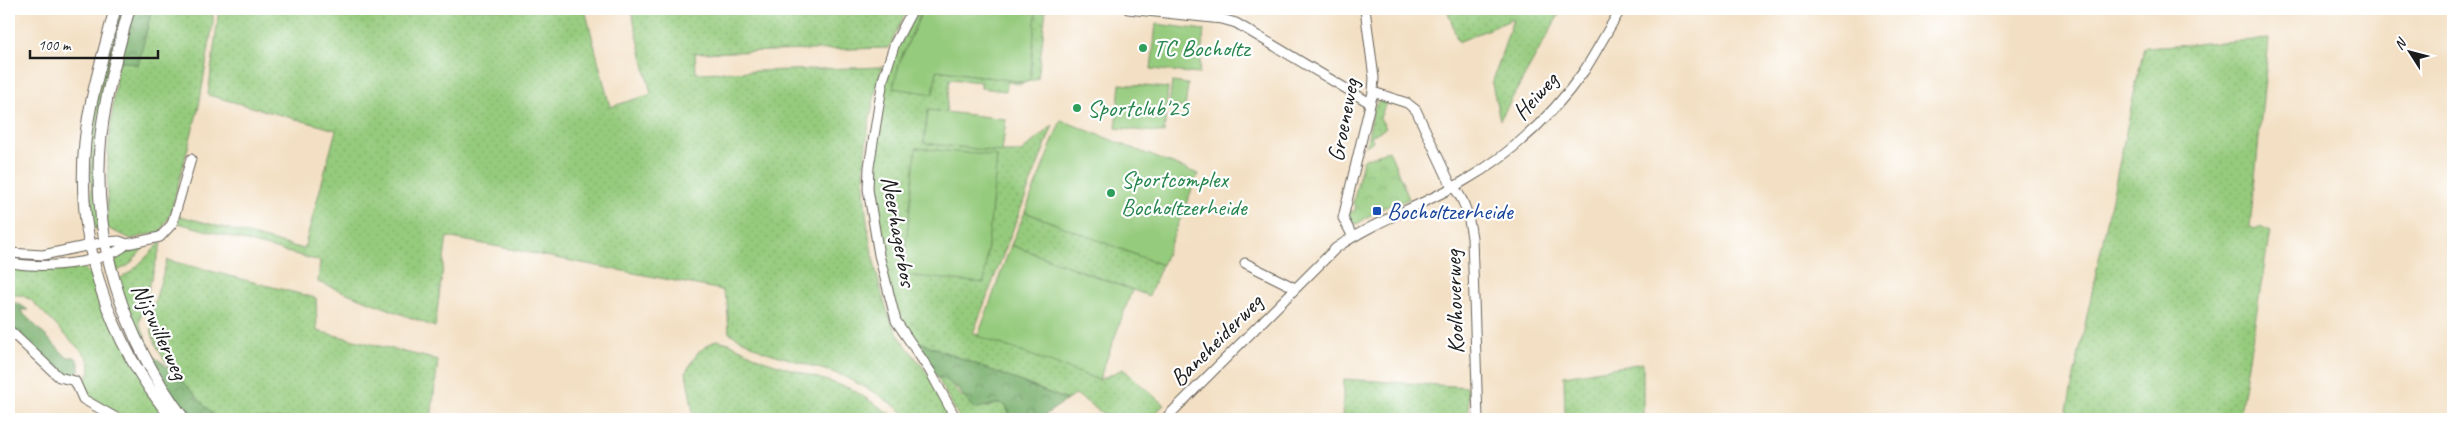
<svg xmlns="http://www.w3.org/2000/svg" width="2462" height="428" viewBox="0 0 2462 428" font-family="Caveat,sans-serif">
	<defs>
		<pattern id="grass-dots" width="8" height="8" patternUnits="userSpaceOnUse" patternTransform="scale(1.25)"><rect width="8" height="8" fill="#95cb7d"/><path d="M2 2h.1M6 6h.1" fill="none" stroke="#80ae6b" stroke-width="1.8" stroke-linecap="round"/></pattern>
		<pattern id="forest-crowns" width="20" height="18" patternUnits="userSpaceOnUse" patternTransform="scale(1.25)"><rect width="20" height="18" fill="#78af6c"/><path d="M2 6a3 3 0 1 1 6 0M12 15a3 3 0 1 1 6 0" fill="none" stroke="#628e58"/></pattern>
		<pattern id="park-crowns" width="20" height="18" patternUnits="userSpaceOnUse" patternTransform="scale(1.25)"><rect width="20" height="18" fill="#95cb7d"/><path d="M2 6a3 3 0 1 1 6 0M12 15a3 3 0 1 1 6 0" fill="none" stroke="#80ae6b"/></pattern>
	</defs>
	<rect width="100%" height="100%" fill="#fff"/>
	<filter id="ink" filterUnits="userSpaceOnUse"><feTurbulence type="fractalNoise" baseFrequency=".02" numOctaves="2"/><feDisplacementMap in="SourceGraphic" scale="10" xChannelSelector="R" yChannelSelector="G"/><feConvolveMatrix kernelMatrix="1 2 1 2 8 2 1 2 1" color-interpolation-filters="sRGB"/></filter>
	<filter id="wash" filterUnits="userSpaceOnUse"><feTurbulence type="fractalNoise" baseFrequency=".0096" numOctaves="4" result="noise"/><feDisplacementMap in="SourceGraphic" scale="20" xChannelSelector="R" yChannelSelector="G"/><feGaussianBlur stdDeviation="1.12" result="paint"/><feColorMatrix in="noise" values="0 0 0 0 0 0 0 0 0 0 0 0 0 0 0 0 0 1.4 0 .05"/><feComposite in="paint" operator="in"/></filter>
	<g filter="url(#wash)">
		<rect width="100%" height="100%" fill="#f3e0c4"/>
		<path fill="url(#grass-dots)" stroke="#58744c" d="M118,9h6l-16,59 -9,154 -3,8 -3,-4 -1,-10 -2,-79 4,-29z
			M152,9h61v14l-14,83 -29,109 -9,16 -30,8 -24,-11 1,-78 10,-90 20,5z
			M219,9h366l25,98 41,-13 -20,-85h276l-18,39 -194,5 1,20 186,-6c-20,74 -24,119 -8,195 5,21 10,44 20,65 9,18 24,32 35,49 9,14 16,29 24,43h-40l-37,-26 -35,-18 -78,-24 -34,-18 -2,-32 -5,-11 -275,-53 -12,90 -117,-45 2,-21 -142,-38 2,-7 124,33 32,-119 -128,-35z
			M916,9h7l-23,52 37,9 85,12 8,-71 -15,-2h31l-8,70 -18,5 -13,-2 -1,9 -25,-3v-6l-31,-3 -4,33 -18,-2 -4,33 78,9h19l32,-27 -80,208 126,47 24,-11 41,36 -15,14h-39l-34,-25 -9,6 -160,-63 -9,-16 -22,-89 -6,-62 18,-100 11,-30z
			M1447,9h115l-62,111 -8,-36 21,-65 -55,23z
			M2269,39l-19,188 5,2 5,-3 10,5 -31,188h-174l79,-372z
			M1379,101l9,2 -3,2 -5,13 6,10 -15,8 2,5 -7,5 8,-38z
			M1025,212l137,53 -13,31 -138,-51z
			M162,241l-23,81 27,66 -8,-10 -42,-97 16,-10z
			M147,244l-18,21 -15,8 1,-10 4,-8z
			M167,260l149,38 1,33 121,29 -7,59h-214c-21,-21 -67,-64 -66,-96 0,-14 12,-47 16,-63z
			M9,266l16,4 58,-2 8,7 78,144h-39l-43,-20 -6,-13c8,-10 12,-17 6,-29l-56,-57 -10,-5h-12z
			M716,340l13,3 34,17 89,29 46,30h-204l-8,-47 12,-20z
			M1643,363v56h-82l4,-1 -1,-42z
			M937,377c14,2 15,10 24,19 7,5 19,8 26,11l13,-4 6,3 5,13h-51z
			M1344,379l124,8 1,32h-127z"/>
		<path fill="url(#forest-crowns)" stroke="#4a6644" d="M131,9h21l-14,56 -20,-5z
			M9,303h9l10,7h-8l47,47h8l4,5v9l-6,5h-8l-56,-50z
			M907,337l160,63 -28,19h-28l-5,-13 -6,-3 -26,6c-11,-12 -20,-29 -37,-32z
			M152,356c24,13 45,43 65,63h-28l-23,-31z"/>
		<path fill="url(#park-crowns)" stroke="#58744c" d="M1389,150l20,49 -29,10 -23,15 -10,-4 3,-9 4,1 2,-6 -3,-2 10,-44z"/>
		<path fill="#95cb7d" stroke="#58744c" d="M923,9h92l21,4 -6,67 -8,2 -85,-12 -4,24 -40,-6 7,-27z
			M1156,24l48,6 -5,44 -48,-5z
			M1172,82l16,2 -3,24 -16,-2z
			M1120,84l48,4 -4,45 -48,-5z
			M928,110l78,9 -4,33 -78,-9z
			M1061,120l137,54 -36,91 -137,-53z
			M916,148l81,8 -13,127 -81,-8z
			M1011,245l121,45 -33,90 -121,-44z"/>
	</g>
	<g filter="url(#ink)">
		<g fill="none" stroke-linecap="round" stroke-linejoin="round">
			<defs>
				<path id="minor" d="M913,9l-18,34 -12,37 -14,87 -1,22 11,66 17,66 34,50 26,48
					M1128,9l94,10 14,4 134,80
					M1373,92l34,11 9,7 34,73c15,15 19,34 22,55l6,181
					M1353,237l-10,-19 30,-126 1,-14 -9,-69
					M9,253l34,2 62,-13 14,-1 8,3 33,-7 12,-13 19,-65
					M9,262c28,8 96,2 118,-18
					M1245,263l50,25
					M9,330l50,47 16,4 8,18 35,20
					M1165,419l171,-171c40,-28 86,-42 128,-67 49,-28 88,-65 120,-110 13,-20 24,-42 37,-62"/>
				<path id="major" d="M115,9c-11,44 -25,87 -30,133 -10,100 24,201 88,277
					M129,9c-11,41 -23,83 -28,126 -11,102 22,203 83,284"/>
			</defs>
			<use href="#minor" stroke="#676157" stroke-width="11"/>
			<use href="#major" stroke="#676157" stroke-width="13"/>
			<use href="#minor" stroke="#fff" stroke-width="9"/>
			<use href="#major" stroke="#fff" stroke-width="11"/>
		</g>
	</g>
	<g fill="#2e9e5b" stroke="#fff" stroke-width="2">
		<circle cx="1143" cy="48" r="5"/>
		<circle cx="1077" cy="108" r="5"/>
		<circle cx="1111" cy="193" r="5"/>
	</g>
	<rect fill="#1a4fb4" stroke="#fff" stroke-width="2" x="1372" y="206" width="10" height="10" rx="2.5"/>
	<g text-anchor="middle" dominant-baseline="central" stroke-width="4.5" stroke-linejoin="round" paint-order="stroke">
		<g font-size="24" fill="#27864d" stroke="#fff" text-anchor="start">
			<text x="1153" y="48">TC Bocholtz</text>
			<text x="1087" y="108">Sportclub'25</text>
			<text x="1121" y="179">Sportcomplex<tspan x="1121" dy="28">Bocholtzerheide</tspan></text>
		</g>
		<g font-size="24" fill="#1c1c1c" stroke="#fff">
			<text transform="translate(1535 96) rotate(-48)">Heiweg</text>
			<text transform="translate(1343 120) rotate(-79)">Groeneweg</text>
			<text transform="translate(899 231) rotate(80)">Neerhagerbos</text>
			<text transform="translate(1454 302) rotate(-92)">Koolhoverweg</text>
			<text transform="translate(160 331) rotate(65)">Nijswillerweg</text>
			<text transform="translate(1216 340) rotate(-45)">Baneheiderweg</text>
		</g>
		<g font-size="24" fill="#164399" stroke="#fff" text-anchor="start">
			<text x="1387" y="211">Bocholtzerheide</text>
		</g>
	</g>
	<rect width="2462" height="428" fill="none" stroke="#fff" stroke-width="30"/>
	<g transform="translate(2410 52) rotate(306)" stroke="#ffffff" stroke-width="4" paint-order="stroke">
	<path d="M0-4L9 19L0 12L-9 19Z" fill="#1c1c1c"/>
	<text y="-8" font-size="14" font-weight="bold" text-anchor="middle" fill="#1c1c1c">N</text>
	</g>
	<path d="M30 50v8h128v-8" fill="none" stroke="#1c1c1c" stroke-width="2.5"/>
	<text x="38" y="50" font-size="15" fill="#1c1c1c" stroke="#ffffff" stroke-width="4" paint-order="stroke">100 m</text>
</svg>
